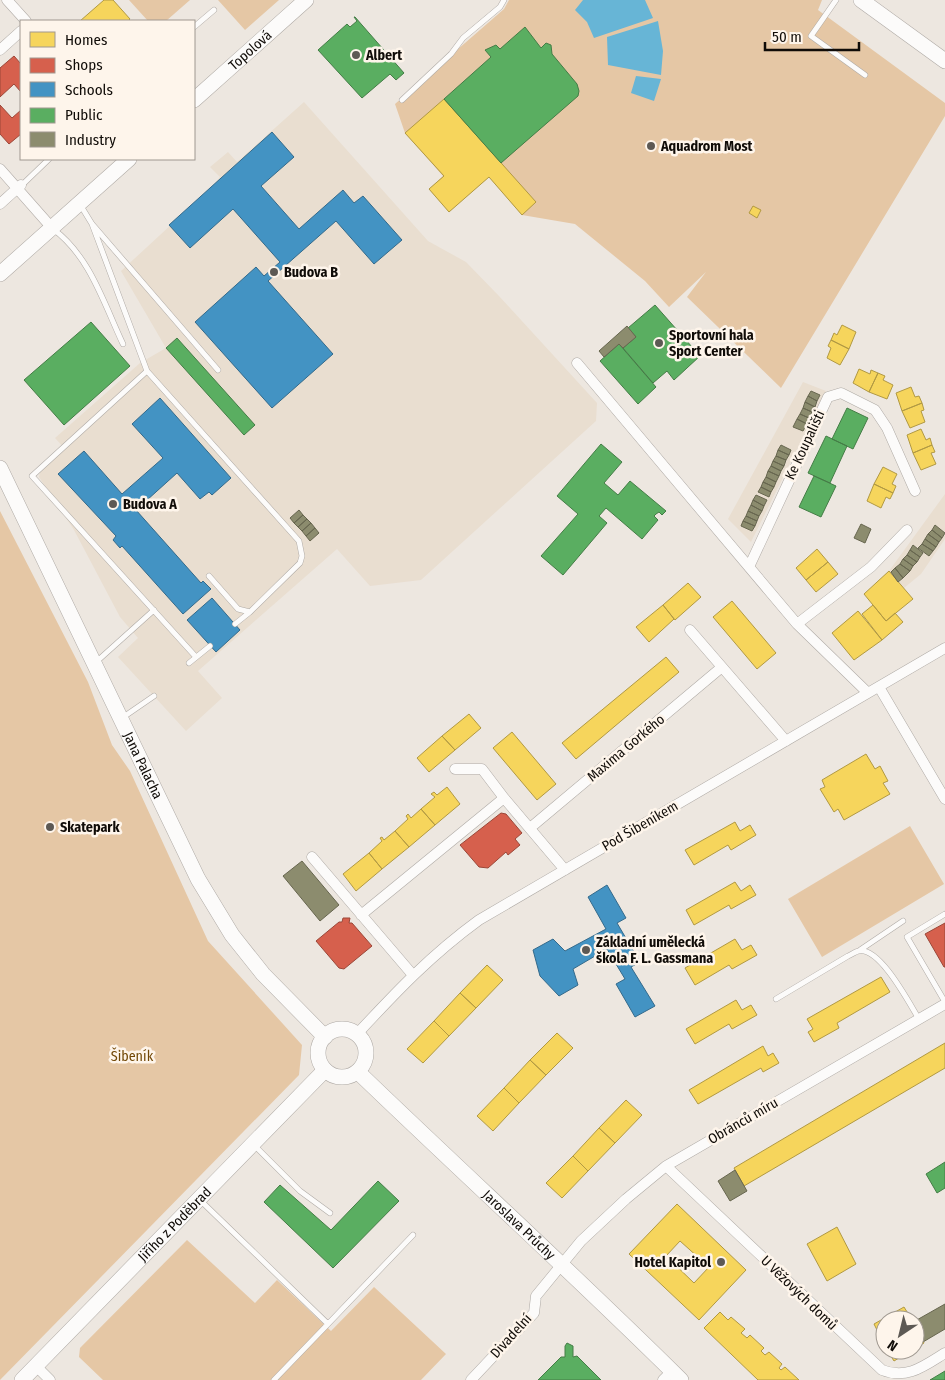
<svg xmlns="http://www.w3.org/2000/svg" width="945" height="1380" viewBox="0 0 945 1380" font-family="'Fira Sans Condensed',sans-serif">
	<rect width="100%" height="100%" fill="#ede7e0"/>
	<path fill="#e9ded0" d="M304,102l124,139 38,21 33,34 98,107 -1,18 -175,159 -51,6 -33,-37 -139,122 24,27 -36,33 -68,-74 20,-19 -18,-21 -46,-87 -35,-53 1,-5 25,-23 -10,-11 85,-75 26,-15 -45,-77 91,-84 8,-10 -10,-10 18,-15 9,10z
		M803,382l23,9 -75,151 -23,-23z
		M945,494v45l-24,35 -17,14 -15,-17z"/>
	<path fill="#e5c7a5" d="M129,0h61l-24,21h-18z
		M218,0h61l-34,30z
		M509,0h313l-4,10 127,93v13l-164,272 -94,-91 19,-25 -37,35 -24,-26 -70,-57 -53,-9 -33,-38 -40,35 -20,-23 14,-13 -38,-43 -10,-29 109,-95z
		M0,511l88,171 24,63 18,26 78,170 94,104 -3,30 -299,305z
		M910,826l34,58 -122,73 -34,-58z
		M187,1240l68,63 22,-23 54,51 43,-44 72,67 -25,26h-318l-24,-23 1,-9z"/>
	<path fill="#67b5d6" d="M583,0h62l8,18 -59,20 -7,-16 -12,-12z
		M658,21l5,30 -2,24 -53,-10 -1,-28z
		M636,76l25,3 -7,22 -23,-8z"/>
	<path fill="#f6d55c" stroke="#b19943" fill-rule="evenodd" d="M104,0h9l17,19 -2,2h-48z
		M444,99l92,103 -14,13 -33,-38 -40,35 -20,-23 15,-13 -39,-43z
		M753,206l8,4 -4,8 -8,-5z
		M842,325l14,7 -7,17 -18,-9 3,-7 3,2z
		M831,340l18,9 -9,16 -13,-7 4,-10 -3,-2z
		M859,369l11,5 1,-4 7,3 -9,19 -16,-9z
		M878,373l7,3 -2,4 10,5 -6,14 -18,-7z
		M911,387l4,10 4,-1 3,7 -20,8 -6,-18z
		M922,403l2,7 -3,1 4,11 -15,6 -8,-17z
		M921,429l5,11 4,-2 2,7 -19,8 -6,-18z
		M932,445l3,7 -4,1 5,11 -15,6 -8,-17z
		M883,467l14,7 -5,10 4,2 -3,7 -19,-9z
		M874,484l19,9 -3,6 -4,-2 -5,11 -14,-7z
		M817,549l11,13 -22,18 -10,-12z
		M828,562l10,12 -22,18 -10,-12z
		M889,571l24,28 -27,22 -22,-27z
		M688,583l13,14 -26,23 -12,-15z
		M732,601l44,52 -19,16 -44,-52z
		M663,605l11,14 -25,23 -13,-15z
		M873,605l13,16 9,-8 8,9 -21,18 -20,-26z
		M858,611l24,29 -28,20 -22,-27z
		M666,657l13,15 -103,87 -14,-16z
		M469,714l12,14 -26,22 -13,-14z
		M512,732l44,52 -19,16 -44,-52z
		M442,736l13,14 -26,22 -12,-14z
		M866,754l9,15 5,-3 8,15 -5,2 7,11 -46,26 -6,-11 -4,3 -14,-23 5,-2 -3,-7z
		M447,787l13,17 -25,21 -14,-16 14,-12 -4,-3 3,-2 3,3z
		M421,809l14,16 -26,22 -14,-16 13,-12 -2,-3 2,-2 3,4z
		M735,822l5,9 10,-6 6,10 -25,15 -3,-5 -34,20 -9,-15z
		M395,831l14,16 -27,22 -13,-16 13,-12 -2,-3 2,-1 2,3z
		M369,853l13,16 -26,22 -13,-17z
		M735,882l6,9 9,-6 6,10 -25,14 -2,-4 -35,20 -8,-15z
		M735,939l7,11 9,-5 6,10 -25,14 -3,-4 -34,20 -10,-17z
		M487,965l16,15 -27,28 -16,-15z
		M881,977l9,15 -53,31 2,5 -25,14 -6,-10 5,-3 -6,-10z
		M460,993l16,15 -27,28 -15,-15z
		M736,1000l6,10 9,-5 6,10 -25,14 -3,-5 -34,20 -9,-15z
		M434,1021l15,15 -26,27 -16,-14z
		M557,1033l16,15 -27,27 -16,-15z
		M945,1043v25l-201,118 -10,-18z
		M763,1046l5,10 5,-3 6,10 -16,9 -2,-4 -63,36 -9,-14z
		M530,1060l16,15 -27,28 -15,-15z
		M504,1088l15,15 -26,28 -16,-15z
		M626,1100l16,15 -27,28 -16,-15z
		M599,1128l16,15 -27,28 -15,-15z
		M573,1156l15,15 -26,27 -16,-15z
		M677,1204l69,66 -47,50 -70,-66zM680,1241l29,26 -15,16 -28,-27z
		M837,1227l19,37 -29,17 -20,-37z
		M904,1307l8,13h-27v26l-11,-22z
		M720,1312l8,8 3,-3 14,12 -4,4 6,5 3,-3 14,13 -3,3 4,4 4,-3 13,12 -3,4 2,2 4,-3 14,13h-41l-54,-52z
		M915,1325l9,18 -9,5z
		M887,1350h25l-18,11z"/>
	<path fill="#d6604d" stroke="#9b4738" d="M14,56l7,8v28l-7,-8 -14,13v-29z
		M0,105l12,13 9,-8v24l-12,10 -9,-10z
		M501,813l5,1 16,19 -7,6 5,6 -12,10 -2,-3 -18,16 -9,-1 -19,-22z
		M343,918h7l-1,5h3l20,23 -28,23 -5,-1 -23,-27 23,-19h3z
		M945,923v44h-1l-19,-33z"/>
	<path fill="#4393c3" stroke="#346a8b" d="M272,132l22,25 -33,29 38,43 44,-39 11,13 9,-7 39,44 -28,24 -38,-43 -68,60 65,73 -61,54 -77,-86 61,-55 8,9 16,-14 -47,-53 -43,39 -21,-23z
		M160,398l71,80 -19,17 -3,-3 -9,7 -23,-26 -41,37 65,73 2,-2 8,8 -28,25 -61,-68 -2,2 -7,-8 3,-4 -58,-62 26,-23 38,43 41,-36 -31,-34z
		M212,598l28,32 -24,22 -29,-32z
		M607,885l19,33 -9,5 23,39 -9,5 24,39 -20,11 -19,-33 9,-5 -18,-30 -34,20 5,16 -19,11 -19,-20 -7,-26 20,-11 12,12 41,-22 -18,-32z"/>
	<path fill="#5aae61" stroke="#447d46" d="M354,17h1l49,56 -8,7 -6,-6 -28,24 -44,-48 29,-26 3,3 7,-6z
		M525,27l16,21 5,-5 5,2 1,9 25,30 2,7 -1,5 -77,67 -57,-64 47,-42 -6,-7 11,-5 4,4z
		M655,305l45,51 -26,24 -7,-9 -14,12 -30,-35 13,-11 -8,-9z
		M91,322l39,44 -66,59 -40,-45z
		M177,338l78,87 -11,10 -78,-87z
		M619,344l37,43 -18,17 -38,-43z
		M847,408l21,10 -15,31 -21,-10z
		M826,436l21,10 -17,37 -22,-10z
		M601,444l21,18 -18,21 14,12 12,-14 36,30 -4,4 -3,-3 -3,2 -2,2 4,4 -16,19 -36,-31 -7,8 8,7 -44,52 -22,-19 37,-42 -21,-18z
		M814,476l22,10 -15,31 -22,-10z
		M945,1162v26l-8,5 -11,-19z
		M378,1181l21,20 -66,67 -69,-66 16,-17 51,45z
		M567,1343l6,3v11l4,-1 24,24h-63l23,-23h4v-11z
		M945,1371v9h-15z"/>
	<path fill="#8c8c6e" stroke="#67664f" d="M627,326l9,11 -13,11 -4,-4 -15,13 -5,-6z
		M811,391l9,4 -3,6 -9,-5z
		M808,396l9,5 -2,6 -10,-5z
		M805,402l10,5 -3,5 -9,-4z
		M803,408l9,4 -3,6 -9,-4z
		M800,414l9,4 -2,6 -10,-5z
		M797,419l10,5 -4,7 -10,-4z
		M781,445l10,5 -2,5 -11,-5z
		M778,450l11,5 -3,5 -10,-4z
		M776,456l10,4 -2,6 -11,-5z
		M773,461l11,5 -3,5 -10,-5z
		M771,466l10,5 -2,5 -11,-5z
		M768,471l11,5 -3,6 -10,-5z
		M766,477l10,5 -2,5 -11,-5z
		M763,482l11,5 -3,5 -10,-5z
		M761,487l10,5 -2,5 -11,-5z
		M756,495l11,5 -3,6 -11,-6z
		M753,500l11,6 -2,5 -11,-6z
		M751,505l11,6 -3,5 -11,-5z
		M299,510l4,5 -9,8 -4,-5z
		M748,511l11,5 -2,5 -11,-5z
		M303,515l4,4 -9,8 -4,-4z
		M746,516l11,5 -2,5 -12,-5z
		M307,519l4,4 -9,8 -4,-4z
		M743,521l12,5 -3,5 -11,-5z
		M311,523l4,5 -9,8 -4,-5z
		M861,524l10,5 -6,14 -11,-5z
		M935,525l10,8 -3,5 -10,-8z
		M315,528l4,5 -9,8 -4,-5z
		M932,530l10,8 -3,4 -11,-8z
		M928,534l11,8 -3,5 -11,-8z
		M925,539l11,8 -3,4 -11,-7z
		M922,544l11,7 -4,5 -11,-8z
		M913,545l10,8 -3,4 -10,-7z
		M910,550l10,7 -3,5 -10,-7z
		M907,555l10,7 -4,4 -10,-7z
		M903,559l10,7 -3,5 -10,-7z
		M900,564l10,7 -7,7 -8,-10z
		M895,568l8,10 -5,4 -7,-10z
		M302,861l37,44 -19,16 -37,-45z
		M735,1170l12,21 -17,10 -12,-20z
		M945,1304v25l-22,13 -6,-10 -2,-11z"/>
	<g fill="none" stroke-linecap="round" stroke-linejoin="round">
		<defs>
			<path id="lane" d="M836,0l-25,36 54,39
				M194,27l20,-17
				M402,100l49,-46 12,-16 37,-31 4,-7
				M22,185l27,-26
				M81,206l11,18 126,146
				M92,224l55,147 152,170 3,15 -2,7 -50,49 -12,-3 -29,-33
				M53,229c37,27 51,75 70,115
				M147,371l-115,105 164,181
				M235,624l15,-12
				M95,663l59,-53
				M189,663l21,-17
				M122,718l32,-22
				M945,914l-38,23 38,65
				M860,950l43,-29
				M776,999l72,-43c3,-1 8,-5 11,-5 21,-4 50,52 60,68
				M255,1146l45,45 30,22
				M201,1201l127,123 -54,56
				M328,1324l85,-89"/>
			<path id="street" d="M7,0l19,21
				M0,50l21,-19
				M0,169l52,59
				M0,204l21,-19
				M577,363l220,261 71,69
				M749,567l79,-170 13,-4 34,17 12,18 28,63
				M797,624l74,-57 36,-37
				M690,630l96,111
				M879,687l66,112
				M455,769h27l22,29 61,72
				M530,828l192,-161
				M312,857l100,117
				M361,915l143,-117
				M357,1034c40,-43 74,-79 122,-114l466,-272
				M666,1166l216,204c25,10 42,-4 63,-17
				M36,1366l14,14
				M471,1380l63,-67 2,-17 45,-55 45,-42 40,-33 279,-162
				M663,1380l9,-9"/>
			<g id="secondary">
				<path d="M861,0l84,61"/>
				<path id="s1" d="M194,100l112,-100"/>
				<path d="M0,274l129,-115"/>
				<path id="s2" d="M0,468l198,411 34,56 31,39 62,63"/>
				<circle cx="342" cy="1053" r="24"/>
				<path id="s3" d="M358,1072c107,103 217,203 323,308"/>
				<path id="s4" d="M22,1380l303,-310"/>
			</g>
		</defs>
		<use href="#lane" stroke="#afaaa5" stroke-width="6"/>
		<use href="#street" stroke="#afaaa5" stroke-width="11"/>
		<use href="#secondary" stroke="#afaaa5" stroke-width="16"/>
		<use href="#lane" stroke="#fcfbfa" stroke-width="5"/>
		<use href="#street" stroke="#fcfbfa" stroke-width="10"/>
		<use href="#secondary" stroke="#fcfbfa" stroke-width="15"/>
	</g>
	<g fill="#5d5954" stroke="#fef5eb" stroke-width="2">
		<circle cx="356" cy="55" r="5"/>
		<circle cx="651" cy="146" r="5"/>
		<circle cx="274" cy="272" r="5"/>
		<circle cx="659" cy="343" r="5"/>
		<circle cx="113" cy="504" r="5"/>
		<circle cx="50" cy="827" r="5"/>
		<circle cx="586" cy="950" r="5"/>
		<circle cx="721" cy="1262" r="5"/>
	</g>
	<g text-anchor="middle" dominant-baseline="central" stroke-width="5" stroke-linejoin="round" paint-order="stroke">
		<g font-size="14" fill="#100c08" stroke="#fef5eb">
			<text stroke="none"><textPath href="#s1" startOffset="75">Topolová</textPath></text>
			<text transform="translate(805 445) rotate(-65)">Ke Koupališti</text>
			<text transform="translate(626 748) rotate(-40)">Maxima Gorkého</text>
			<text stroke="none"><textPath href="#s2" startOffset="330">Jana Palacha</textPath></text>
			<text transform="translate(640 826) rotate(-30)">Pod Šibeníkem</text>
			<text transform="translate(743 1121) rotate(-30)">Obránců míru</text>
			<text stroke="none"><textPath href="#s4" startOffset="218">Jiřího z Poděbrad</textPath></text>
			<text stroke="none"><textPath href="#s3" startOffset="222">Jaroslava Průchy</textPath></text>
			<text transform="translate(799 1293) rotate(44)">U Věžových domů</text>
			<text transform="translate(511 1336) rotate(-48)">Divadelní</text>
		</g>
		<g font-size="14" font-weight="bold" fill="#100c08" stroke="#fef5eb" text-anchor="start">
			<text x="366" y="55">Albert</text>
			<text x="661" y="146">Aquadrom Most</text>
			<text x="284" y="272">Budova B</text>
			<text x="669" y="335">Sportovní hala<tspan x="669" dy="16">Sport Center</tspan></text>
			<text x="123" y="504">Budova A</text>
			<text x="60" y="827">Skatepark</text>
			<text x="596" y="942">Základní umělecká<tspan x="596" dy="16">škola F. L. Gassmana</tspan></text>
			<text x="711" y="1262" text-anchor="end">Hotel Kapitol</text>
		</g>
		<g font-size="14" fill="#724806" stroke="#fef5eb">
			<text x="132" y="1056">Šibeník</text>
		</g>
	</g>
	<rect x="20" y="20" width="175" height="140" fill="#fef5eb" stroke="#9f9890"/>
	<rect x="30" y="32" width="25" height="15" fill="#f6d55c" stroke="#9f9890"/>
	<text x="65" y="45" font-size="15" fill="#100c08">Homes</text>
	<rect x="30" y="58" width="25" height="15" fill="#d6604d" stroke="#9f9890"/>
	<text x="65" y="70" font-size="15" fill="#100c08">Shops</text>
	<rect x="30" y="82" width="25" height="15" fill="#4393c3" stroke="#9f9890"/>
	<text x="65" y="95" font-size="15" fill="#100c08">Schools</text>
	<rect x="30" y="108" width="25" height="15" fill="#5aae61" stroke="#9f9890"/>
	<text x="65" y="120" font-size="15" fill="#100c08">Public</text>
	<rect x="30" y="132" width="25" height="15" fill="#8c8c6e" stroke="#9f9890"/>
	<text x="65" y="145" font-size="15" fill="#100c08">Industry</text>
	<g transform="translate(900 1335) rotate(215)"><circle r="24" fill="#fef5eb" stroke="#9f9890"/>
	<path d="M0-4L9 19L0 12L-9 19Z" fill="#5d5954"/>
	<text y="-8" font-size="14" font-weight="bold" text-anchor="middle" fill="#100c08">N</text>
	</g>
	<path d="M765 42v8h94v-8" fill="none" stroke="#100c08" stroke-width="2.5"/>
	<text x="772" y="42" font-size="15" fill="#100c08" stroke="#fef5eb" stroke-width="4" paint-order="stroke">50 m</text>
</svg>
